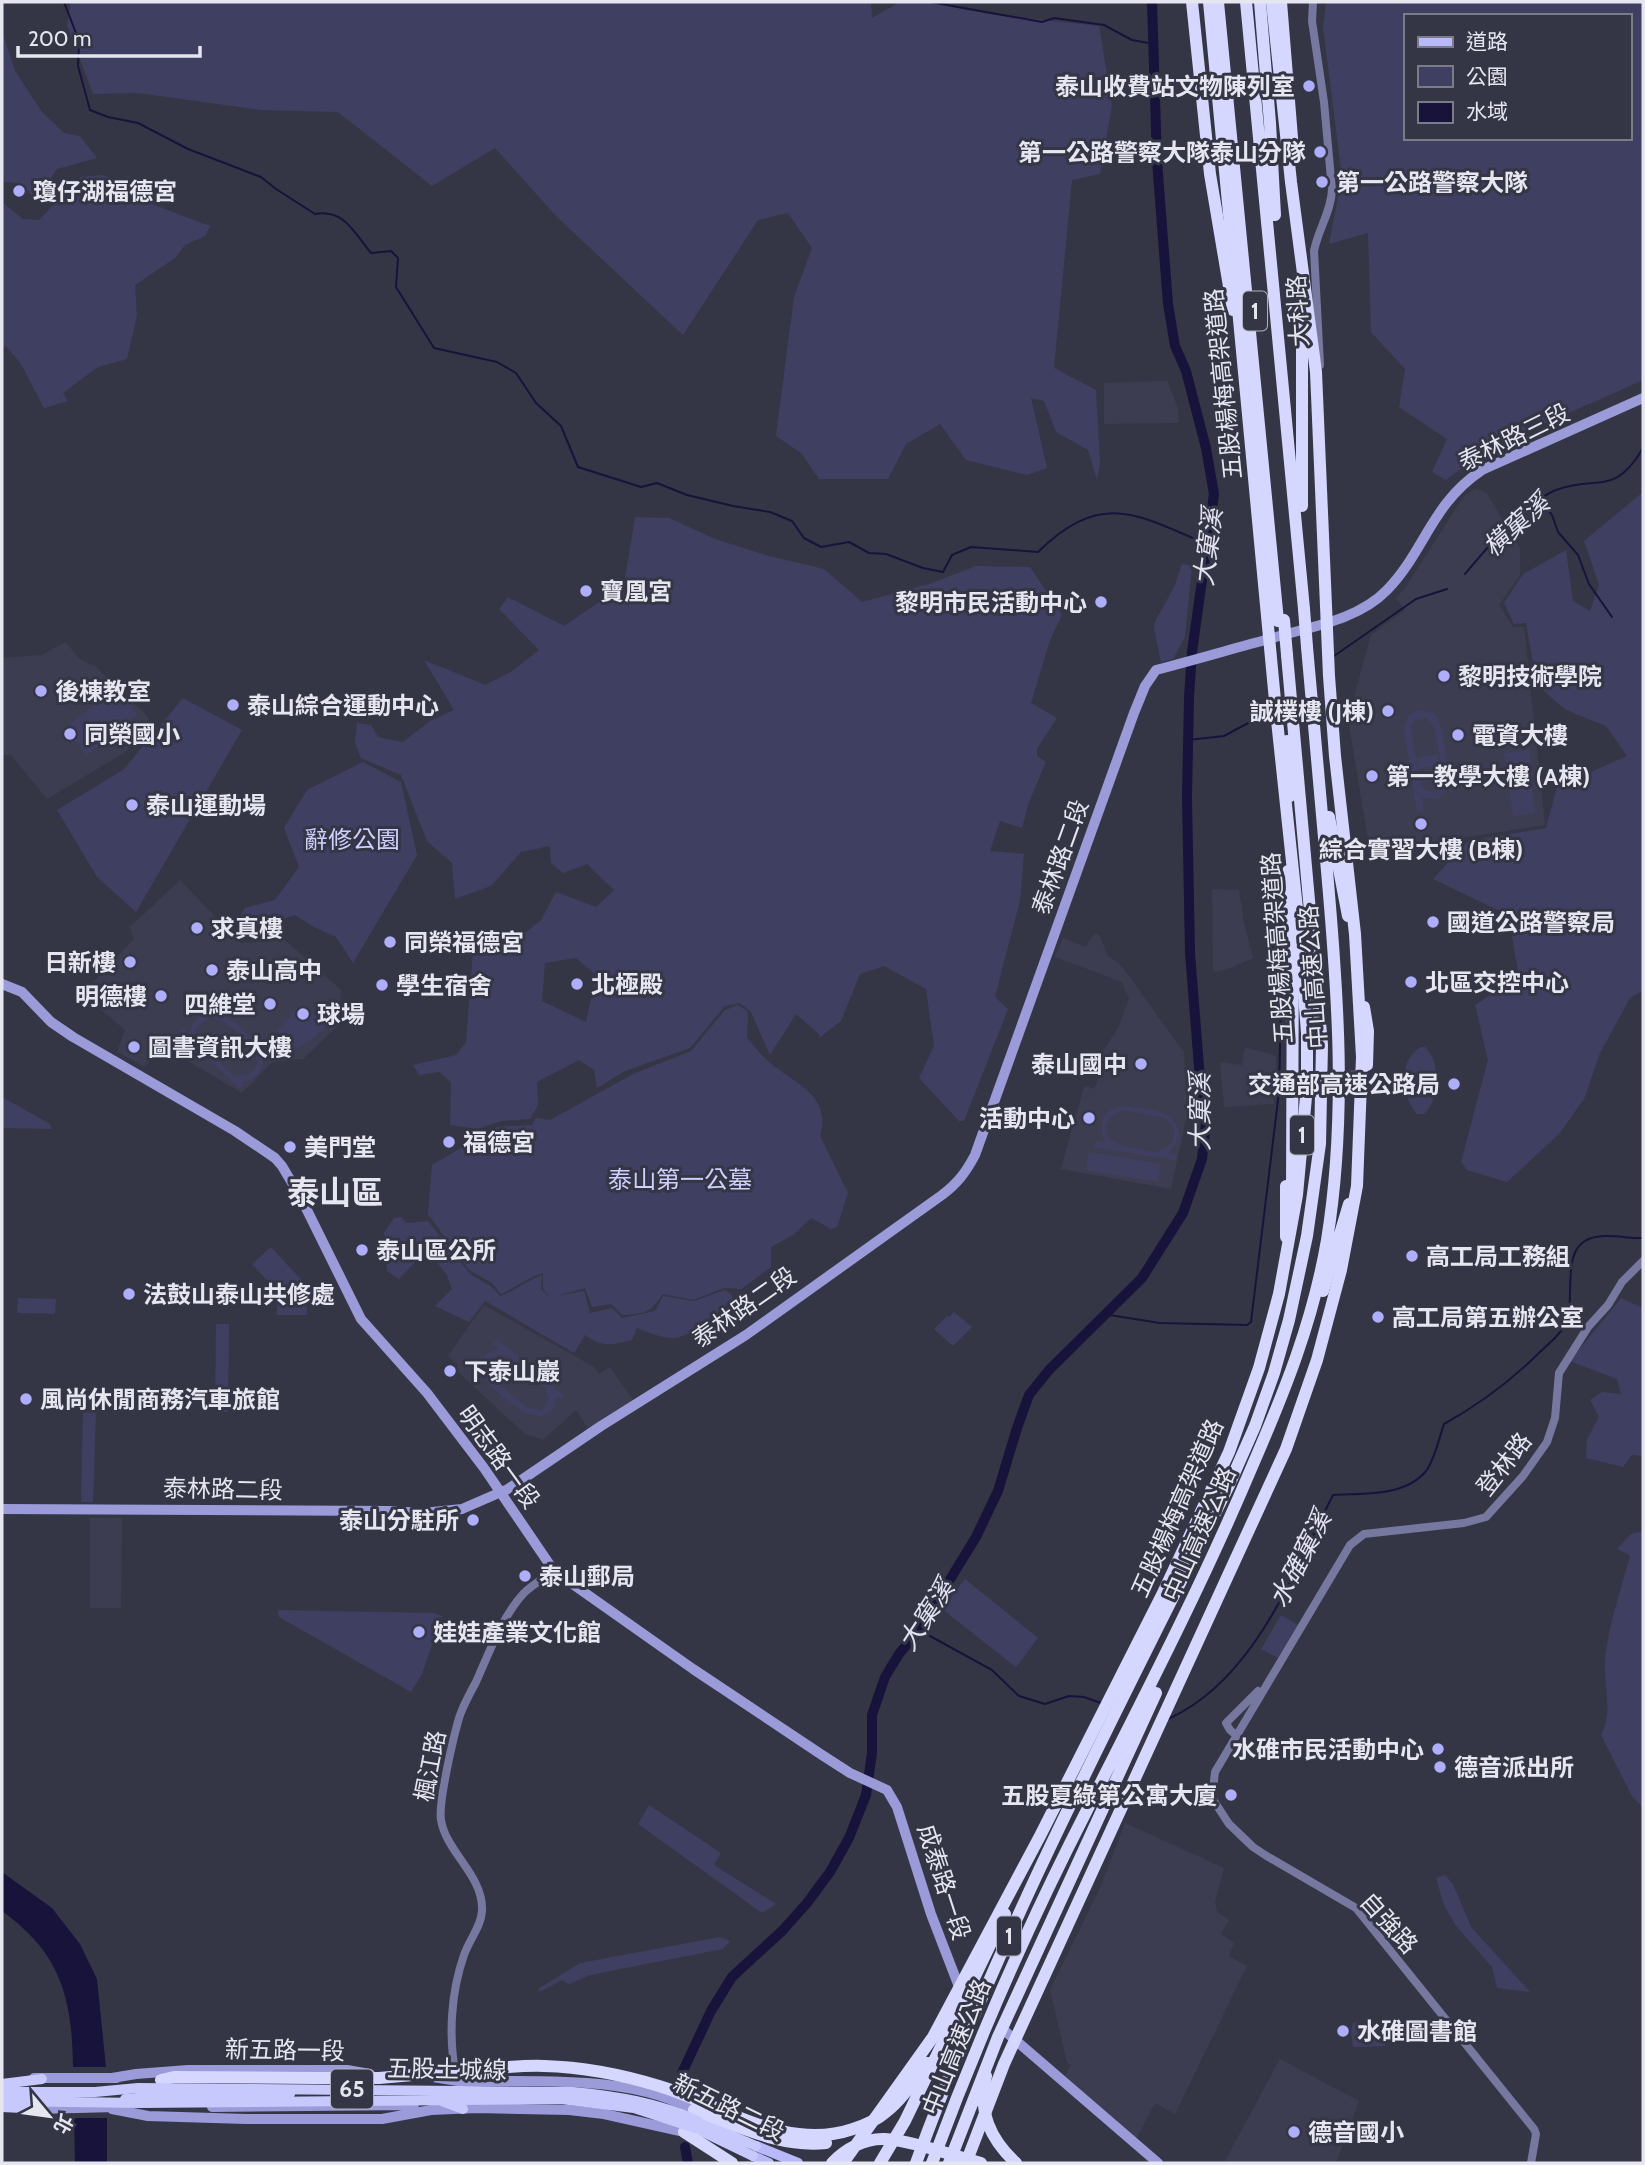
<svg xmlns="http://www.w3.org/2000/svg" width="1645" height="2165" viewBox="0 0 1645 2165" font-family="Cabin,'Noto Sans TC',sans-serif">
	<rect width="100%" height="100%" fill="#353645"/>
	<path fill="#3d3d52" d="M1167,381l11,27 1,15 -75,1v-41z
		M1474,489l9,2 4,3 33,54v27l-21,30 14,22h11l21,198 -175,27 -22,-133 23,-84 34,-25 -9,-12 9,-10 59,-92z
		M65,642l16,18 14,6 54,52 -22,33 -80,48 -36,-44h-9v-97l40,-3z
		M180,880l61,63 44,-3 56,50 -3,36 -35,33 -31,3 -30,31 -81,-48 -16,22 -28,-15 8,-22 -43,-36 52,-55 -4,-12z
		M1212,889l27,1 5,33 9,35 -25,11 -15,3z
		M1095,933l4,2 9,21 12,8 64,88 3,62 -16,75 -110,-20 22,-79 2,-4 9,3 7,-17 -6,-3 3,-10 20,-31 11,-29 -7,-17 -67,-25 8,-19 22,9z
		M1245,1047l31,9 -2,48 -50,3 -4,-45 22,3z
		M484,1305l110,62 5,7 11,-7 23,33 -45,28 -12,-18 -33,30 -18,-6 -70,-65 3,-4 -10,-9z
		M90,1518h32l-1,90h-31z
		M1125,1823l99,45 -9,33 2,11 12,8 -8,14 13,9 -5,13 18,10 -72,148 -20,-11 -19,36 -72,-62 7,-12 -4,-3 -17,-72 50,-102z
		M1280,2059l79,42 -23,62h-112z"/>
	<path fill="#3f3f62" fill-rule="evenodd" d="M71,2h800l1,16 28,-16h31l57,12 111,12 13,80 -12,68 -28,6 -18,188 42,22 4,74 -3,16 -9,-30 -32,-18 -12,-31 -13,-3 16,70 -20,7 -61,-15 -26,-36 -34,20 -18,35h-69l-18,-26 -25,-17 18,-139 18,-49 -24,-35 -30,7 -75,115 -126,-118 -62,-69 -63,38 -94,-74 -77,-2 -123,-17 -45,1 -26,-69z
		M1326,2h317v378c-64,30 -142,57 -197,100l-14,-8 15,-33 -48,-32 6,-38 -34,-37 -3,-99 -39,11 13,-67 -19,-150zM1405,16h224v122h-224z
		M2,31l13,40 27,41 22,21 16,3 17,22 -40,11 -21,31c-11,-13 -17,-19 -34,-18z
		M101,175l10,3 20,18 79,30 -5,10 -20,9 -10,13 -40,27 2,31 -10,43 -29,8 -35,26 5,8 -24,7 -23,-44 -15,-18 -4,3v-147l21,17 16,1 41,-43z
		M1643,492v498l-13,8 -30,55 -16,46 -25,35 -52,48 -40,-12 -6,-8 27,-102 -13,-55 44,-29 -11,-61 -75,-36 35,-38 78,-13 11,-41 70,-31 -21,-30 -40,-16 -29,-25 -11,-62 -12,1 -10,-21 19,-29 43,-24 7,51 17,10 9,-26 -15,-44z
		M635,517l34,1 46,21 54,17 55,13 38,33 67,-18 47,-18 54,1 32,48 -12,25 -19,63 26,15 -20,31v7l9,6 -17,40 -7,26 -22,-7 -10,30 34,3 -4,46 -25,97 13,12 -44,112h-5l-40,-43 15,-32 -8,-57 -42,-23 -24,8 -19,47 -22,17 1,-3 -24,-21 -26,41 -19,-43 -11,-9 -15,3 -35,42 -65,23 -28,17 -3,-18 -15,-10 -42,22 1,23 -8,14 -29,2 -23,8 -28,-4 1,-43 -12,-10 -20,3 -6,-10 43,-10 10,-13 7,-91 19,-15 17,10 32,-26 15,-28 40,15 18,-17 -27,-26 -24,9 -12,-10 -1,-17 -29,6 -30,34 -36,13 -3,-36 -25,-22 -26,-66 -40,-17 -6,-15 2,-20 14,2 7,12 25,5 27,-21 24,-11 -30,-50 61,25 26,-13 28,-22 -40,-41 9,-12 56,29 60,-41zM576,958l20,17 -10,47 -44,-21 3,-38z
		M1182,564l10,2 -7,71 -12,22 -12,3 -7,-34 1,-6 20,-37z
		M116,688l21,27 -50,40 -22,-27z
		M183,698l59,32 -106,182 -39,-35 -40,-67 66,-40z
		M1419,710l13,2 5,4 4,10 10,54 -4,11 -9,8 -16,-1 2,13 -7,1 -13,-83 5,-14zM1426,718l8,8 10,53 -3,9 -9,4 -7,-2 -5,-7 22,-4 -2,-11 -21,4 -1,-3 22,-4 -2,-11 -21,4v8l-6,-37 3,-8z
		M1529,750l4,30 -26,3 -3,-30z
		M363,762l38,20 16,73 -64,108 -17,-26 -24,-11 -17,-11 -35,11 -20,-10 5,-8 30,-8 24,-33 -15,-39 23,-38z
		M1532,784l3,29 -22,3 -4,-29z
		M301,1003l25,23 -14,13 -15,9 -20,-17z
		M738,1005l10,7 -1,26c7,8 14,17 22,24 26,22 63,33 51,74l28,57 -11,34 -6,2 -20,-11 -18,17 -22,12v20l-30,22 -17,-1 -31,12 -30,-6c-14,19 -16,19 -40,21l-12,-11 -19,3 -7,-19 -28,8 27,-5 6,22 22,-5 10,10 33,-7 8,-15 31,5 31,-11 7,5v6c-16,11 -39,35 -57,37 -12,1 -27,-6 -38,-10l-5,12c-20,5 -29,8 -47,-5l-11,18 -89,-52 -16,21 -34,-16 17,-17 -5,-14 -15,-19 -10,-1 -23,24 -12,-8 -3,-38 10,-15 7,-1 5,6 22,-2 42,53 22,13 8,9c15,-5 26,-15 42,-21l-1,14 10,10 -8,-10v-16c-16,5 -27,14 -42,21l-9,-11 -23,-13 -41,-56 4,-49 65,-38 35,-2 4,-7 14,2 83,-46 58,-23 34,-41z
		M206,1011c21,-2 42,25 57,38 2,17 -3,31 -22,33l3,3 -4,4 -60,-57 3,-3 6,5 4,-11zM209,1017c17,0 47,29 49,46l-7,11 -14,2 -5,-2 -32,-30 -5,-14z
		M1421,1047h4c16,14 15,54 -1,67h-7c-16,-19 -20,-53 4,-67z
		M2,1097l48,27 2,5 -50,-1z
		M1122,1106c22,3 59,2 57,33l-10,14 8,2 -1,5 -82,-13 1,-6 11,2c-9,-16 -4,-34 16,-37zM1123,1110l43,8 9,13 -4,14 -14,7c-19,-3 -69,-6 -45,-37z
		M1089,1152l72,12 -3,18 -72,-12z
		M271,1247l35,38 1,30h-30v-24l-25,-27z
		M18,1298l38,1 -1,15 -38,-1z
		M1621,1298l22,10v148l-11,-1 -9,12 -37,-9 1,-19 12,-22 -9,-17 12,-8 19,2 -4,-15 -47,-18z
		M954,1312l18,15 -19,19 -19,-17 13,-13 2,1z
		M216,1324h13l-1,88h-13z
		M497,1339l67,57 -3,4 -5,-3c-6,46 -61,-3 -73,-21 -4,-13 2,-25 16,-27l-6,-5zM500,1354l9,3 36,30 4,13 -8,10 -13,-2 -36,-30 -4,-13 4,-7z
		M83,1412l13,1 -3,89h-12z
		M1643,1531v277l-11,-12 -31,-61c12,-22 3,-49 4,-74 3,-35 16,-71 25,-105l-13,-7 14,-15z
		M965,1579l73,59 -22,29 -74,-58z
		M278,1610l155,3 9,3 -20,58 -11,18 -132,-75z
		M1281,1615l17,10 -20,33 -17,-9z
		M649,1805l72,48 -7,12 62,39 -14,9 -124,-89z
		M1445,1875l8,9 18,43 59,65 -33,-4 -5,-21 -36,-41 -12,-21 -8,-27z
		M720,1937l10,4 -7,8 -133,26 -21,9 -7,-4 -22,12 -2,-3 42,-26z
		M1358,2022l7,2h23l-3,22 -32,1 -2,-15 2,-9z"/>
	<path fill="#18133b" d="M2,1872l50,36 28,36 17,35 9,88h-33c-1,-70 -12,-113 -71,-156z
		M74,2118h33v45h-32z"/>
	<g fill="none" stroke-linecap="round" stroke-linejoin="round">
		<path stroke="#18133b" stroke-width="2" d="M64,2l15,39 -1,25 12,44 18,7 30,6 50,26 73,28 15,12 39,25c30,-5 39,19 56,39l20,-2 7,7 -2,29 38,61 63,14 19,11 20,30 25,23 17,41 63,20 16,-4 30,12 46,11 37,6 22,9 12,17 17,9 28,-5 20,11 17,1 37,14 20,4 9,-17 19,-8 67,5c65,-63 99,-37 171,-7
			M930,2l112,20 12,-4 50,7 28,15 22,4
			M1541,500l11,15 6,17 20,23 11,29 23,33
			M1465,574c21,-25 60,-72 91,-84 40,-15 59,7 87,-42
			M1334,656l82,-57 31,-10
			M1188,740l36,-4 26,-14 19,-16
			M1103,1314l57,9 87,2 4,-3 28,-230 2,-92 -15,-93
			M919,1630l73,40 27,26 26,8 24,-8 15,1 17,6
			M1168,1719c86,-38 125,-146 165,-224 30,-2 72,2 93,-24 9,-12 13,-33 18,-47 38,-21 67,-43 98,-74 10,-9 23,-20 26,-33 5,-20 -3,-59 13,-73 14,-14 45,-5 62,-6"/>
		<path stroke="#18133b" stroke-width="10" d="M682,2073l29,-62 21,-34 50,-46 25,-28 23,-31 19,-34 17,-43 6,-42v-38l13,-38 14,-23 20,-24 57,-93 22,-46 19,-63 12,-33 20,-25 93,-92 41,-65 19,-54 4,-37 -5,-30 -11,-139 -3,-155 2,-101 3,-45 22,-158 -8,-46 -20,-77 -11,-25 -7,-42 -11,-143 -5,-159
			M685,2147l3,16"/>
		<path stroke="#4f505e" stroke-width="12" stroke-dasharray="12 6" stroke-linecap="butt" d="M1310,1078l45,-2"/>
		<path stroke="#77789f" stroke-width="8" d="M1313,2l-1,19 12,81 8,88c-1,22 -14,40 -18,61l6,114
			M1236,1735l-6,-5 -4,-7 32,-32
			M456,2076c-8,-39 -5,-84 8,-121 5,-15 17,-28 18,-44 2,-35 -36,-59 -41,-91 -3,-17 13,-86 19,-105 4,-11 10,-22 16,-33 12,-27 27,-67 48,-89 8,-8 20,-15 30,-22
			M1531,2163l5,-29 -2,-5 -178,-221 -91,-53 -12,-8 -24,-23 -17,-26 3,-26 135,-227 14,-11 100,-11 22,-6 37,-41 24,-34 8,-24 4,-45 29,-46 20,-22 14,-23 21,-21"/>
		<path stroke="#9b9bda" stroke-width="10" d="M2,984l20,8 29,30 22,15 162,94 40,27 7,8 19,32 60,121 66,74 57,75 70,103 139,98 129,86 28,18 37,17 10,17 34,107 30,78
			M2,1509l387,2 34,2 39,-4 46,-20 93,-63 145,-91 196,-140c16,-12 24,-23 33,-40l159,-442 11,-27 11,-16c38,-10 76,-21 113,-31 39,-12 88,-18 118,-49 38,-39 44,-86 95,-120l161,-72
			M1006,2032l152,131
			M433,2077l25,4c73,1 179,-8 242,33
			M34,2078h83
			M112,2078l24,-4 52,-4h159l23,4
			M212,2107l202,-2
			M37,2109l79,-2
			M112,2109l36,7 98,3h136l49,-9 45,-2 93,2 35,4 85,19"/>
		<path stroke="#b8b9fa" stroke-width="10" d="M756,2146l42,17
			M753,2156l16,7"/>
		<path stroke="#c7c8fc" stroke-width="10" d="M2,2084l40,-5
			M125,2099l38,-3 127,-2
			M442,2101l21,8
			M2,2107l41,2
			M698,2121l58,25
			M695,2128l58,28"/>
		<path stroke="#d6d7fe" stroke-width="12" d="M1192,2l18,172 23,136
			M1218,2l60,619
			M1246,2l58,607
			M1260,2l10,121 5,92
			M1281,2l12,148
			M1302,297v209
			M1287,741l3,55
			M1329,817l19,99
			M1288,926v-55
			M1364,1007l4,24 -1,34
			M1286,1186v51
			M1292,1195l1,-276
			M1323,1291l26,-87
			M480,2069c21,-1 43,-4 64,-3 38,1 79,9 115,20 63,19 127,66 194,43 12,-4 24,-9 33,-17 17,-13 28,-32 41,-49
			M986,2076c-8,36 4,63 30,87
			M161,2080l13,-3 141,1
			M694,2110c44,15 85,38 132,33
			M684,2132l48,31
			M880,2163l25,-42 100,-207
			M916,2163c85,-234 203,-456 313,-678l26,-59 19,-53 15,-53 18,-84 13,-92 2,-99 -35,-390
			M932,2163c45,-121 96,-238 155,-353 57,-113 115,-225 164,-341 33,-76 62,-147 76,-229 20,-123 11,-245 0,-369 -7,-75 -13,-149 -20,-224
			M949,2163l49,-126 158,-344"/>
		<path stroke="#c7c8fc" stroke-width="10" d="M2,2092h93l43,-4 435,4c43,4 85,11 125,29
			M2,2101l138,2 421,-4 73,9 61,20"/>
		<path stroke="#d6d7fe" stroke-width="12" d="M1304,609l3,38
			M1284,620l3,35
			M315,2078h64l101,-9
			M832,2163c13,-14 33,-25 53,-24 29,2 68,17 96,24
			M843,2163l90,-126 107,-201 122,-241 67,-143 30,-84 20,-74 18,-99 10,-109v-53l-9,-115 -22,-207 -67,-709
			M966,2163l38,-99 282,-615 31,-89 24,-90 16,-84 5,-129 -7,-123 -20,-178 -6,-80 -13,-304 -25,-190 -19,-180"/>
	</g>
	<g fill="#aeaefa" stroke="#353645" stroke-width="2.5">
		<circle cx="1309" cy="86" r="7"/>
		<circle cx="1320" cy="152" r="7"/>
		<circle cx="1322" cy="182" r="7"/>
		<circle cx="19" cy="191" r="7"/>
		<circle cx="586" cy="591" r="7"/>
		<circle cx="1101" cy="602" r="7"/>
		<circle cx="1444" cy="676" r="7"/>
		<circle cx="41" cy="691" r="7"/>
		<circle cx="233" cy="705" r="7"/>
		<circle cx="1388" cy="711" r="7"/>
		<circle cx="70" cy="734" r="7"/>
		<circle cx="1458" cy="735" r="7"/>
		<circle cx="1372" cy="776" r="7"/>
		<circle cx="132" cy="805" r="7"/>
		<circle cx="1421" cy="824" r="7"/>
		<circle cx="1433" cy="922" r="7"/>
		<circle cx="197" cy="928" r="7"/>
		<circle cx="390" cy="942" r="7"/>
		<circle cx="130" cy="962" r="7"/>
		<circle cx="212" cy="970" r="7"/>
		<circle cx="1411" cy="982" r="7"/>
		<circle cx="577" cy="984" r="7"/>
		<circle cx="382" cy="985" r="7"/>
		<circle cx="161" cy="996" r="7"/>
		<circle cx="270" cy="1004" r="7"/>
		<circle cx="303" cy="1014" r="7"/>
		<circle cx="134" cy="1047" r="7"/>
		<circle cx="1141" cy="1064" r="7"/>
		<circle cx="1454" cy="1084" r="7"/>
		<circle cx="1089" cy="1118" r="7"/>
		<circle cx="449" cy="1142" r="7"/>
		<circle cx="290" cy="1147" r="7"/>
		<circle cx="362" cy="1250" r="7"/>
		<circle cx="1412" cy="1256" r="7"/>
		<circle cx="129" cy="1294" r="7"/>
		<circle cx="1378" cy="1317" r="7"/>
		<circle cx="450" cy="1371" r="7"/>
		<circle cx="26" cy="1399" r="7"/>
		<circle cx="473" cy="1520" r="7"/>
		<circle cx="525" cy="1576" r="7"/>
		<circle cx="419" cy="1632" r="7"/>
		<circle cx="1438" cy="1749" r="7"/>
		<circle cx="1440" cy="1767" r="7"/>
		<circle cx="1231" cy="1795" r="7"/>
		<circle cx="1343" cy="2031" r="7"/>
		<circle cx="1294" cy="2132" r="7"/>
	</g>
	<g text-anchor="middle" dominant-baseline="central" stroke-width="6" stroke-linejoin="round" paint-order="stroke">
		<g fill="#353645" stroke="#b0b1bc" stroke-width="2">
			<rect x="1243" y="291.5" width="24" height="39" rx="5"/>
			<rect x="1290" y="1115.5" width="24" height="39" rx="5"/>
			<rect x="997" y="1916.5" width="24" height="39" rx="5"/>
			<rect x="331" y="2069.5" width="42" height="39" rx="5"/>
		</g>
		<g font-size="23" font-weight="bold" fill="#e5e6ef">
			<text x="1255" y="311">1</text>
			<text x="1302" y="1135">1</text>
			<text x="1009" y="1936">1</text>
			<text x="352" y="2089">65</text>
		</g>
		<g font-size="24" font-weight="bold" fill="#e5e6ef" stroke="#353645" text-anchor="start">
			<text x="1295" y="86" text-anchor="end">泰山收費站文物陳列室</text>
			<text x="1306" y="152" text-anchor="end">第一公路警察大隊泰山分隊</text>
			<text x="1336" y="182">第一公路警察大隊</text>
			<text x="33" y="191">瓊仔湖福德宮</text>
			<text x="600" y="591">寶凰宮</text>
			<text x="1087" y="602" text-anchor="end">黎明市民活動中心</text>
			<text x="1458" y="676">黎明技術學院</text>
			<text x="55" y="691">後棟教室</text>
			<text x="247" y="705">泰山綜合運動中心</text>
			<text x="1374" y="711" text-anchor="end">誠樸樓 (J棟)</text>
			<text x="84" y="734">同榮國小</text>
			<text x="1472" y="735">電資大樓</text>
			<text x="1386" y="776">第一教學大樓 (A棟)</text>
			<text x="146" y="805">泰山運動場</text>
			<text x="1421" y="849" text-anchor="middle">綜合實習大樓 (B棟)</text>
			<text x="1447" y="922">國道公路警察局</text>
			<text x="211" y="928">求真樓</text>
			<text x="404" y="942">同榮福德宮</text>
			<text x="116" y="962" text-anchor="end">日新樓</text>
			<text x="226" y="970">泰山高中</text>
			<text x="1425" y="982">北區交控中心</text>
			<text x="591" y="984">北極殿</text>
			<text x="396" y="985">學生宿舍</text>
			<text x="147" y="996" text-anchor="end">明德樓</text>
			<text x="256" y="1004" text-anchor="end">四維堂</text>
			<text x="317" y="1014">球場</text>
			<text x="148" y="1047">圖書資訊大樓</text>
			<text x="1127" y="1064" text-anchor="end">泰山國中</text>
			<text x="1440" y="1084" text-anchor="end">交通部高速公路局</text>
			<text x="1075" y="1118" text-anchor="end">活動中心</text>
			<text x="463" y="1142">福德宮</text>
			<text x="304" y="1147">美門堂</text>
			<text x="376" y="1250">泰山區公所</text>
			<text x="1426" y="1256">高工局工務組</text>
			<text x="143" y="1294">法鼓山泰山共修處</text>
			<text x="1392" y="1317">高工局第五辦公室</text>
			<text x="464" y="1371">下泰山巖</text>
			<text x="40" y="1399">風尚休閒商務汽車旅館</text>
			<text x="459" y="1520" text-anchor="end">泰山分駐所</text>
			<text x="539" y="1576">泰山郵局</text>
			<text x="433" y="1632">娃娃產業文化館</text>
			<text x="1424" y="1749" text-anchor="end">水碓市民活動中心</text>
			<text x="1454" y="1767">德音派出所</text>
			<text x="1217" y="1795" text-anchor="end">五股夏綠第公寓大廈</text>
			<text x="1357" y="2031">水碓圖書館</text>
			<text x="1308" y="2132">德音國小</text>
		</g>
		<g font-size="24" fill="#e5e6ef" stroke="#353645">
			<text transform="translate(1298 311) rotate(-93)">大科路</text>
			<text transform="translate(1223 384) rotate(-96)">五股楊梅高架道路</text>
			<text transform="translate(1514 437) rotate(-26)">泰林路三段</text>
			<text transform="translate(1060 857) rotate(-70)">泰林路二段</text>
			<text transform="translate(1277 948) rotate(-94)">五股楊梅高架道路</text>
			<text transform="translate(1313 977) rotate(-94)">中山高速公路</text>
			<text transform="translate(744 1307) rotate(-35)">泰林路二段</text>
			<text transform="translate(499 1457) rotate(54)">明志路一段</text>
			<text transform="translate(1504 1464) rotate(-52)">登林路</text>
			<text transform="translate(223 1489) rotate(1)">泰林路二段</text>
			<text transform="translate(1177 1508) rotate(-66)">五股楊梅高架道路</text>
			<text transform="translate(1199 1534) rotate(-66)">中山高速公路</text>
			<text transform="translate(430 1766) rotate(-79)">楓江路</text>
			<text transform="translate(944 1882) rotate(72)">成泰路一段</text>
			<text transform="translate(1389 1923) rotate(48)">自強路</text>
			<text transform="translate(956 2047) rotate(-68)">中山高速公路</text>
			<text transform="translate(285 2050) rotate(1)">新五路一段</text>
			<text transform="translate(447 2069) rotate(1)">五股土城線</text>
			<text transform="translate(729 2107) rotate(26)">新五路二段</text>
		</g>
		<g font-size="24" fill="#cecffc" stroke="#353645">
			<text x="352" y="839">辭修公園</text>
			<text x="680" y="1179">泰山第一公墓</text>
		</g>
		<g font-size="26" font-style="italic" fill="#e2e2f2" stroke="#353645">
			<text transform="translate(1516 525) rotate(-42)">橫窠溪</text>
			<text transform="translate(1208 547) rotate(-83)">大窠溪</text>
			<text transform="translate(1200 1112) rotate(-90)">大窠溪</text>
			<text transform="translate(1300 1559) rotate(-63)">水確窠溪</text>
			<text transform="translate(926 1615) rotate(-57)">大窠溪</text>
		</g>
		<g font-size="32" font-weight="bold" fill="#e5e6ef" stroke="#353645">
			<text x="335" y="1192">泰山區</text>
		</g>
	</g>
	<rect width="1645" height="2165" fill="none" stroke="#e5e6ef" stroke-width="7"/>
	<rect x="1404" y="14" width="228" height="126" fill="#353645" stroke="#7b7c89" stroke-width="2"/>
	<rect x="1418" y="37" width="35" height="10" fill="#b8b9fa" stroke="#7b7c89" stroke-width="2"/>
	<text x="1466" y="49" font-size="21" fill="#e5e6ef">道路</text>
	<rect x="1418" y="66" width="35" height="21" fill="#3f3f62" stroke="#7b7c89" stroke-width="2"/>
	<text x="1466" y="84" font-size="21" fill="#e5e6ef">公園</text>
	<rect x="1418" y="102" width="35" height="21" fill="#18133b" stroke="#7b7c89" stroke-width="2"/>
	<text x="1466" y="119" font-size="21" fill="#e5e6ef">水域</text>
	<g transform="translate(49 2116) rotate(119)" stroke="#353645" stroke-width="5" paint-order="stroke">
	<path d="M0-5L12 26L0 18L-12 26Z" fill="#e5e6ef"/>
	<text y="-10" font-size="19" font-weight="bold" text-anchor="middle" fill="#e5e6ef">北</text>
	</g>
	<path d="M18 46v10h182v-10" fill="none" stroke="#e5e6ef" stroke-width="3.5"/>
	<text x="28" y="46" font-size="21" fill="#e5e6ef" stroke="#353645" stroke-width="5" paint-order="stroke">200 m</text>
</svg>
